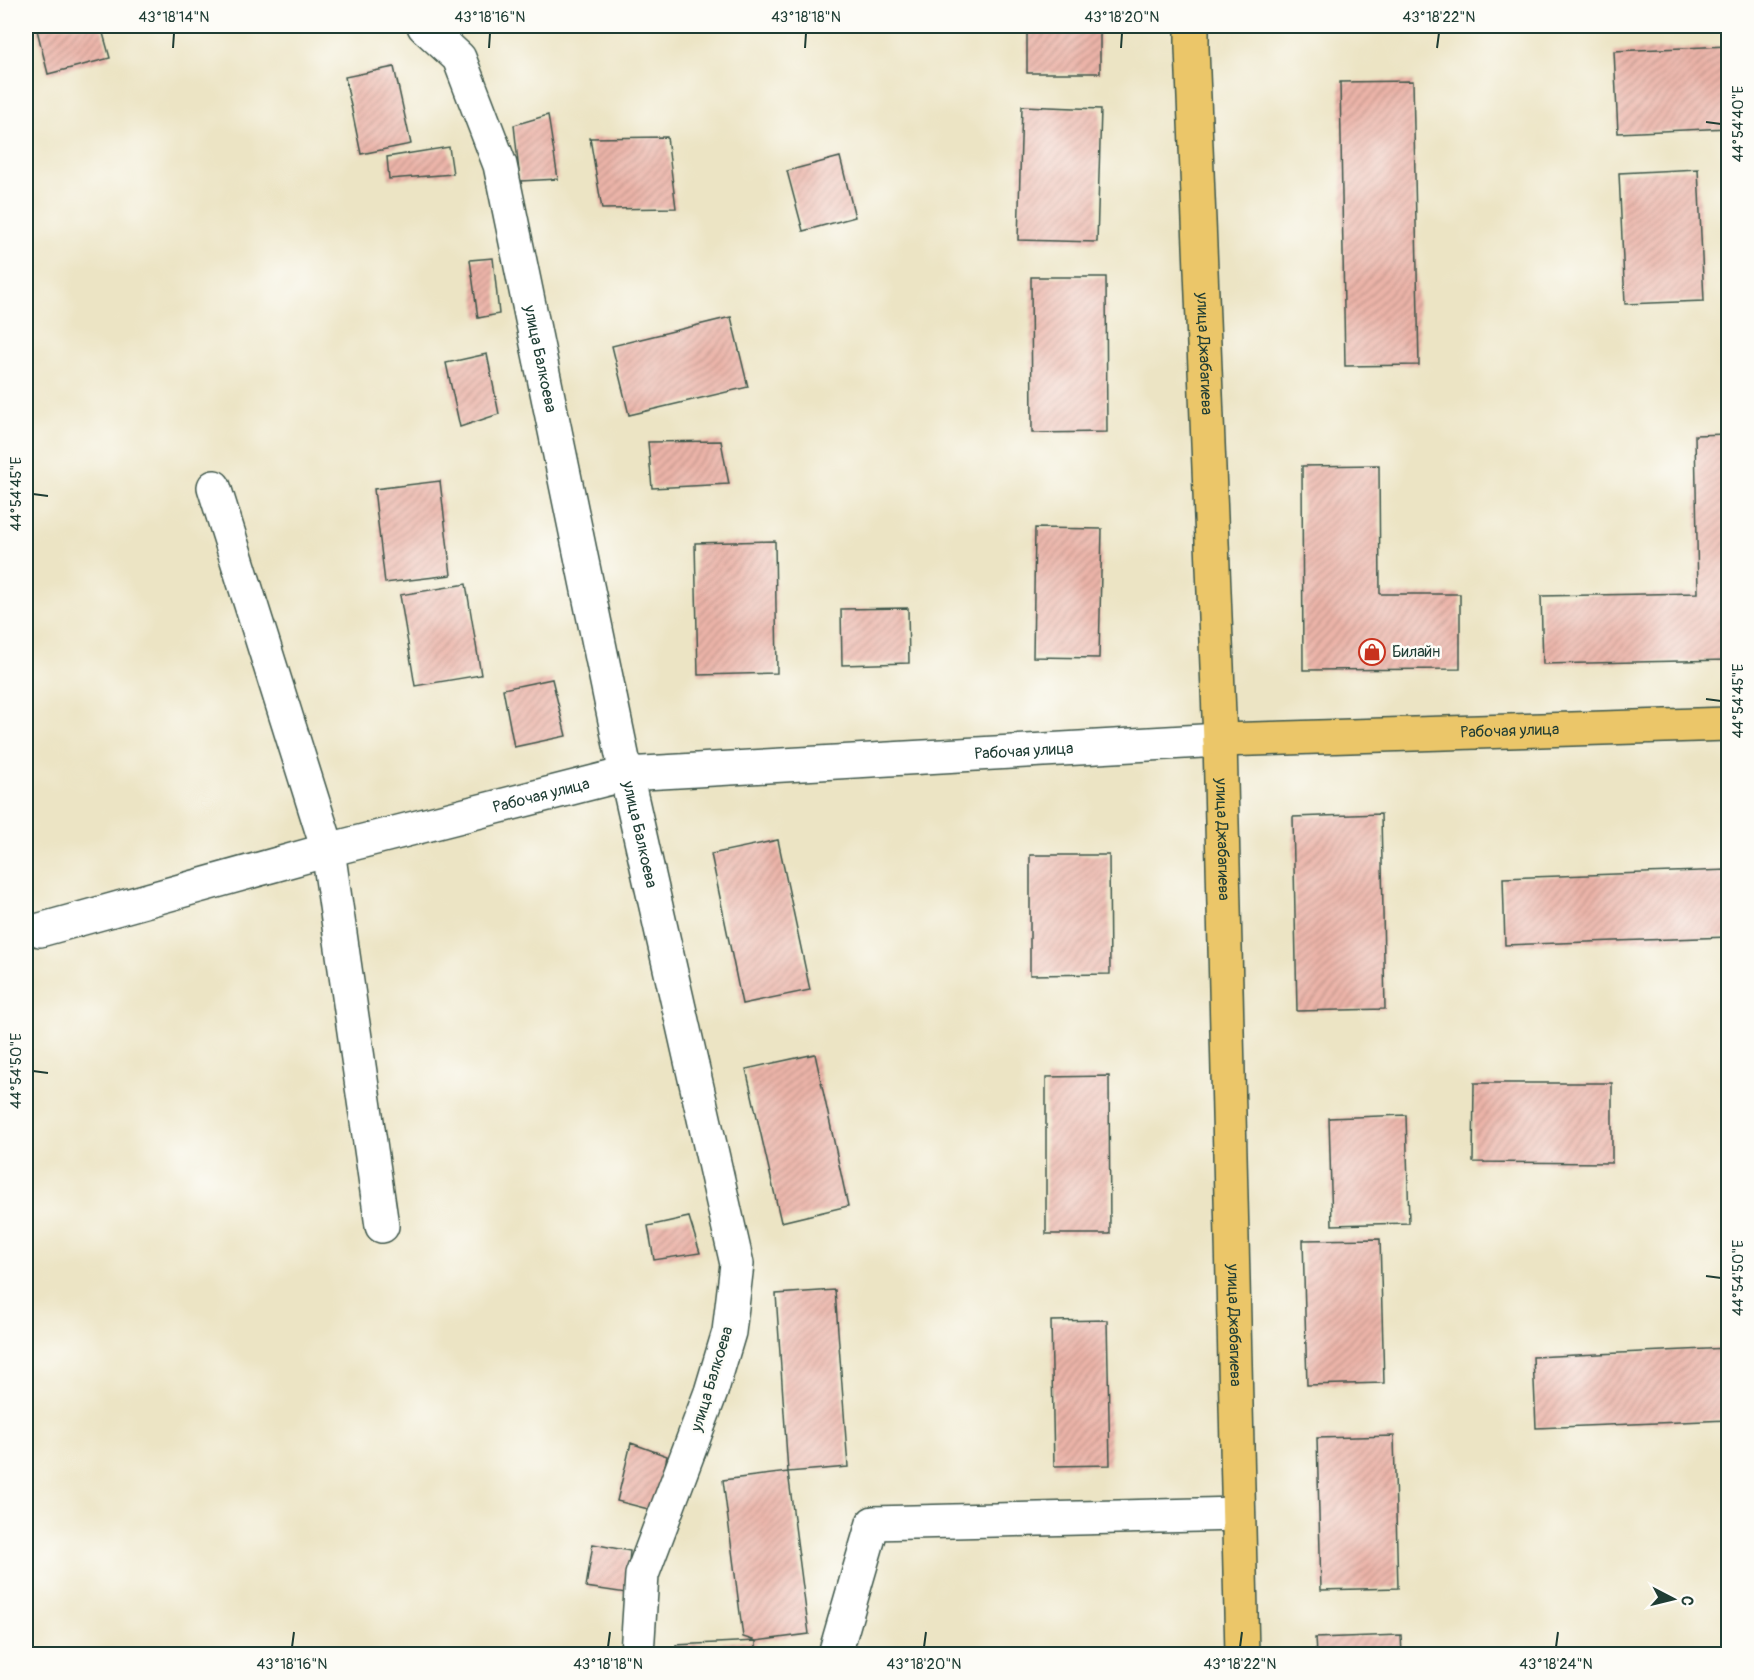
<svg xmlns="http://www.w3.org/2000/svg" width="1754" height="1680" viewBox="0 0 1754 1680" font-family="Pangolin,sans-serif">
	<defs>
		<pattern id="building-hatch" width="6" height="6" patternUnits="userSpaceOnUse" patternTransform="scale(1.5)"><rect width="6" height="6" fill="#ecb4a9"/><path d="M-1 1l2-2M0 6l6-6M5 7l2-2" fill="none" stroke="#bf948a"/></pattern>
	</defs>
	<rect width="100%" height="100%" fill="#fdfcf7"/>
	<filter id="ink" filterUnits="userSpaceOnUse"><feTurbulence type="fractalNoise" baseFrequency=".0167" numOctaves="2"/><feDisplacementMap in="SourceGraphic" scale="12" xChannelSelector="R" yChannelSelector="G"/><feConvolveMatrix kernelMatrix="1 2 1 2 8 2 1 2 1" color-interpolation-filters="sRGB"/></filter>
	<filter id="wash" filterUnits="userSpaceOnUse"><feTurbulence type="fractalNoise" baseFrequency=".008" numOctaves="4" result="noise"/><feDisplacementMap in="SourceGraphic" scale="24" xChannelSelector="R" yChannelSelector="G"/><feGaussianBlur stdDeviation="1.35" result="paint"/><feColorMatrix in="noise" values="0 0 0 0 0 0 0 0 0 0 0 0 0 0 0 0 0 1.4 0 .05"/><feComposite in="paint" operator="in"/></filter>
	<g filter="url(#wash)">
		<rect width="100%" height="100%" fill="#ece4c4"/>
		<g id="blocks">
			<path fill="url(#building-hatch)" d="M36,26h65l9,32 -62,16z
				M1027,26h73v47h-73z
				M1728,46v82l-110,5 -4,-82z
				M394,67l17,77 -50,10 -16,-77z
				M1413,81l6,284 -74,1 -5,-284z
				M1022,106l79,3 -4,133 -79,-2z
				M548,115l10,64 -38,2 -6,-56z
				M667,137l9,71 -74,1 -12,-71z
				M449,147l4,27 -64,5 -2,-22z
				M840,157l15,60 -52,14 -16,-60z
				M1698,169l6,132 -79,3 -6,-131z
				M493,258l6,56 -21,4 -8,-58z
				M1031,277h75l1,155 -75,1z
				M731,317l17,70 -119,28 -17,-69z
				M487,354l12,60 -39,13 -14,-64z
				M1728,434v226l-185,4 -2,-68 157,-3 -3,-158z
				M721,441l8,43 -77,4 -4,-46z
				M1379,465l1,129h80v75l-157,1 -1,-204z
				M440,481l11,94 -66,8 -11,-94z
				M1035,528l67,1 -3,129 -66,-1z
				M775,541l2,132 -79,2 -3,-132z
				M466,584l15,91 -66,11 -15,-91z
				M908,608l1,55 -67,2 -1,-56z
				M552,679l14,57 -52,11 -11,-58z
				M1381,814l4,195 -88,2 -4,-194z
				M778,840l32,150 -68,14 -31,-150z
				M1030,855h79l1,119 -80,1z
				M1728,870v67l-223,8 -2,-67z
				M815,1054l33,152 -67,16 -35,-153z
				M1109,1076l1,158h-64v-157z
				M1474,1083h138v80l-139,-1z
				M1406,1115l3,108 -77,2 -3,-107z
				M689,1217l11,36 -46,7 -6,-34z
				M1380,1239l4,144 -77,2 -4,-145z
				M835,1290l13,177 -60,5 -12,-178z
				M1107,1320l3,145 -56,1 -3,-145z
				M1728,1348v72l-192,8 -3,-71z
				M1394,1436l4,152 -77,2 -4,-152z
				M631,1443l36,13 -11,55 -39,-10z
				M788,1472l21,162 -53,7 -13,-4 -20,-157z
				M593,1544l37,7 -4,42 -40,-6z
				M1401,1635l1,19h-86l-1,-16z
				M756,1641v13h-79l-1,-9z"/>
		</g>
	</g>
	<g filter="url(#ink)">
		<use href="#blocks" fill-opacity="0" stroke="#3e564a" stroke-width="1.5"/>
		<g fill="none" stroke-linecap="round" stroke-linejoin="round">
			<defs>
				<g id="minor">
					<path id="s1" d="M424,26l35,32 41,107 126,609 111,490 -8,68 -18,60 -69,183 -5,79"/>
					<path d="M214,487l114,363 54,376"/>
					<path id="s2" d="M40,930l288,-80 298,-76 594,-34"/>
					<path d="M835,1654l38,-131 365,-9"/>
				</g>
				<g id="major">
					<path id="s3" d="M1192,26v22l28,692 22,914"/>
					<path id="s4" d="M1220,740l508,-16"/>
				</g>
			</defs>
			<use href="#minor" stroke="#3e564a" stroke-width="36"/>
			<use href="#major" stroke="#3e564a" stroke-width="36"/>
			<use href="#minor" stroke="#fff" stroke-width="33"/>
			<use href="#major" stroke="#ebc669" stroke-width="33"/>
		</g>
	</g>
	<path fill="none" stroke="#1f3d34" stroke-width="2" d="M173,48l1,-15M489,48l1,-15M805,48l1,-15M1121,48l1,-15M1437,48l2,-15M1706,122l15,2M33,494l15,2M1706,699l15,2M33,1071l15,2M1706,1276l15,2M292,1647l2,-15M608,1647l2,-15M924,1647l2,-15M1240,1647l2,-15M1556,1647l2,-15"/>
	<defs>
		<symbol id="shop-ring" viewBox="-11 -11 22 22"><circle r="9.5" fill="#fdfcf7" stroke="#c8321e" stroke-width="1.5"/><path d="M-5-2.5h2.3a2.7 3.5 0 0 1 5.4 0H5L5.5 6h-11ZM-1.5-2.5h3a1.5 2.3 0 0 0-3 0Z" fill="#c8321e"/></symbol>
	</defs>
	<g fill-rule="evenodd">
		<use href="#shop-ring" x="1357" y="637" width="30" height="30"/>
	</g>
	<g text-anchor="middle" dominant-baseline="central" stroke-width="5" stroke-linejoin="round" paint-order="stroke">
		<g font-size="16" fill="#1f3d34" stroke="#fdfcf7">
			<text stroke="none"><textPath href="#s3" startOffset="328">улица Джабагиева</textPath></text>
			<text stroke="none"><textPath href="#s1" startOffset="360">улица Балкоева</textPath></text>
			<text stroke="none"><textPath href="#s4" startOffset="290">Рабочая улица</textPath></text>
			<text stroke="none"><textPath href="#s2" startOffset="1005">Рабочая улица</textPath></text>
			<text stroke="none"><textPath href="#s2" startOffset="519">Рабочая улица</textPath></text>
			<text stroke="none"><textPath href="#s1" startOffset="846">улица Балкоева</textPath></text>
			<text stroke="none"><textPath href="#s3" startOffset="814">улица Джабагиева</textPath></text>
			<text stroke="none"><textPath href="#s3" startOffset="1300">улица Джабагиева</textPath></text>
			<text transform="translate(712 1379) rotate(-73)">улица Балкоева</text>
		</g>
		<g font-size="16" fill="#1f3d34" stroke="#fdfcf7" text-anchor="start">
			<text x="1392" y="652">Билайн</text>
		</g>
	</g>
	<rect width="1754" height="1680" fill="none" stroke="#fdfcf7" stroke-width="66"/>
	<g transform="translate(1673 1599) rotate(97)" stroke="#fdfcf7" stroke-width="4.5" paint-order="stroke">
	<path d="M0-4.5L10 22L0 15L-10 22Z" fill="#1f3d34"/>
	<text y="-9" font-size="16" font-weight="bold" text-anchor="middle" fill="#1f3d34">С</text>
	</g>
	<rect x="33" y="33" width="1688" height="1614" fill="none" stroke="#1f3d34" stroke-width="2"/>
	<g font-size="15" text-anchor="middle" fill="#1f3d34">
		<text x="174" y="22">43°18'14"N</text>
		<text x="490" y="22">43°18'16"N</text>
		<text x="806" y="22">43°18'18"N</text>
		<text x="1122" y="22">43°18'20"N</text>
		<text x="1439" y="22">43°18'22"N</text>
		<text transform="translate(1738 124) rotate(-90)" y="5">44°54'40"E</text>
		<text transform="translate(16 494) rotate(-90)" y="5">44°54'45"E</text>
		<text transform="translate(1738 701) rotate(-90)" y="5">44°54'45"E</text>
		<text transform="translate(16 1071) rotate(-90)" y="5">44°54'50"E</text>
		<text transform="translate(1738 1278) rotate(-90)" y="5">44°54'50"E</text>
		<text x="292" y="1669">43°18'16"N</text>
		<text x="608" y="1669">43°18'18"N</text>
		<text x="924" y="1669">43°18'20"N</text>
		<text x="1240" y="1669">43°18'22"N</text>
		<text x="1556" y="1669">43°18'24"N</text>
	</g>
</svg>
